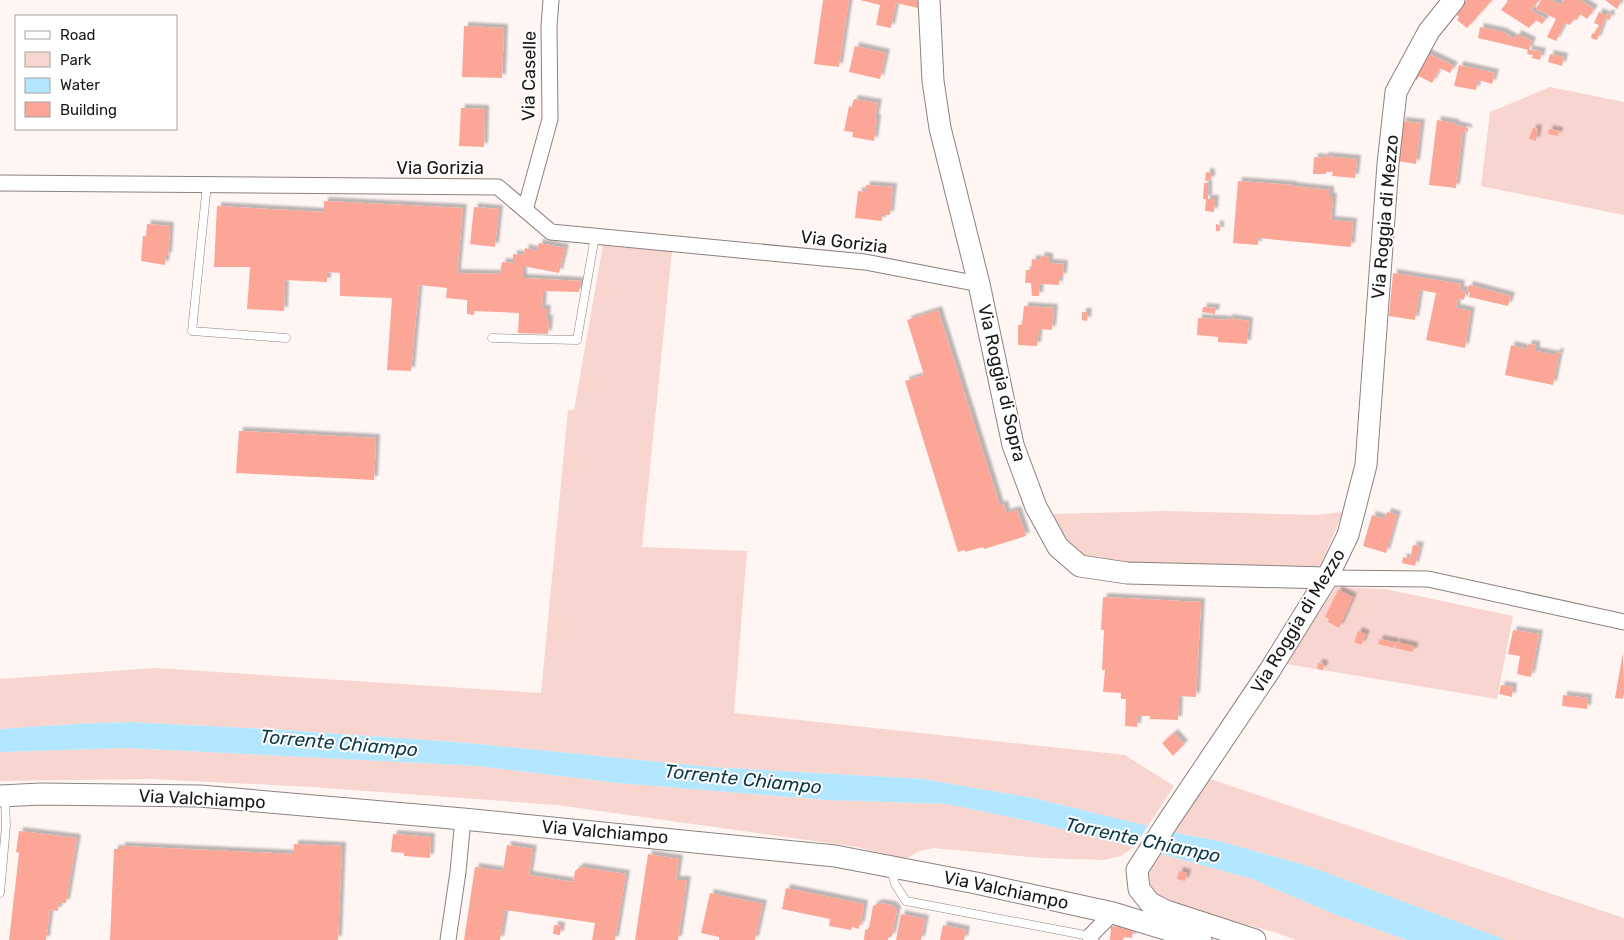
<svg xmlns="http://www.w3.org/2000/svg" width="1624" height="940" viewBox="0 0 1624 940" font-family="Rubik,sans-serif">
	<defs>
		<filter id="shadow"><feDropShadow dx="4" dy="-4" stdDeviation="1" flood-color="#0004"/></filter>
	</defs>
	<rect width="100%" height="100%" fill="#fff6f4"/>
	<path fill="#f8d5cf" d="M1550,87l74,15v113l-143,-29 9,-74z
		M603,245l69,6 -30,296 105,4 -13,162 391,42 49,31 -26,40 -115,-28 -110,-19 -212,-12 -253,-25 -190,-13 -139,-7 -54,2 -75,5v-50l155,-11 386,25 27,-283h6z
		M1166,511l150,4 27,-3 -23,55 -39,-1 -95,3 -92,-6 -29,-21 -13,-28z
		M1336,587l49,2 128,27 -16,83 -211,-35z
		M127,748l351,18 140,17 209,17 120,4 82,17 105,26 -13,9 -16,4 -64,-2 -108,-10 -16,4 -11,7 -50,-12 -299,-42 -245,-18 -161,-8 -151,2v-29z
		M1207,778l417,140v22h-118l-195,-73 -88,-25 -51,-10z
		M1159,853l93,26 87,37 68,24h-111l-22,-8 -108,-29 -16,-16 -1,-22z"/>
	<path fill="#b3e7ff" d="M129,722l139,7 189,13 254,25 212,12 110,19 115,28 -14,21 -105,-26 -82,-17 -120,-4 -209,-17 -140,-17 -350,-18 -128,4v-23l75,-5z
		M1172,832l51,10 88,25 195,73h-99l-68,-24 -87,-37 -93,-26z"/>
	<path fill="#fca698" filter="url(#shadow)" d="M823,0h26l-10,67 -25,-3z
		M860,0h58v8l-22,-5 -5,25 -15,-3 4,-20z
		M1467,0h25l-25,28 -10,-8 2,-3 -4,-4z
		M1506,0h33l-8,10 15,9 -4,5 -6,-4 -7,8 -28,-18 7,-9z
		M1541,0h10l10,5 3,-5h16l14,9 -7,10 -7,-5 -3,6 -3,-1 -4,6 -5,-2 -9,18 -9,-4 9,-18 -20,-10z
		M1605,0h15l1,1 -4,8z
		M1599,12l8,4 1,-3 3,2 -1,5 -5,-2 -8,22 -6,-2 1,-5 2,1 5,-9 -5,-2z
		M464,26l40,2 -2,50 -40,-1z
		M1480,27l23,5 12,7 2,-5 15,7 -3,9 -51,-12z
		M855,46l31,7 -6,26 -31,-7z
		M1528,49l14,3 -2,8 -8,-2 1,-3 -6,-1z
		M1425,52l29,14 -4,7 -10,-5 -8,15 -13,-7 -2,4 -9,-5z
		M1550,54l14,3 -2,9 -14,-4z
		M1459,65l36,8 -3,11 -14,-4 -2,10 -22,-4z
		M854,99l24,4 -3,15 2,1 -3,22 -22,-4 1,-5 -9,-1 5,-25 3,1z
		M461,108l24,1 -1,38 -25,-1z
		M1437,120l18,3v2l13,3v4l-5,-2 -7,58 -27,-3z
		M1402,121l19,2 -5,41 -19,-3z
		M1533,128l5,1 -2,12 -7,-2z
		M1549,129l10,2 -1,5 -10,-2z
		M1324,156l33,3 -2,19 -23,-2 1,-4h-7v2h-13l1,-17 10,1z
		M1206,172l5,1v7l-6,1z
		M1238,181l55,4 -1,1 38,4v7h3l-2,23 22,2 -2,25 -93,-9v7l-25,-2z
		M1204,183h4v16h7l-1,13 -9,-1 1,-12h-3z
		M866,185l27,2 -3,28h-8v6l-27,-3 3,-27 7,1z
		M324,201l139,7 -6,65 43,1 2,-12 11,1v-9l11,1 1,-7 12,3 2,-8 26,5 -6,25 -36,-7v12l58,3 -2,11 -36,-1 -1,18h5l-1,10h3l-1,15 -30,-1 1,-20 -45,-2v4l-7,-1v-14l-21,-2 1,-10 -28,-3 -8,86 -24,-1 5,-72 -52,-2v-23l-13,-1v10l-42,-2 -1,31 -37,-2 3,-42h-36l3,-61 107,6z
		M474,207l25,2 -4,38 -25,-3z
		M147,224l23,2 -2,30h-2l-1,9 -24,-4 2,-25h3z
		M1216,224l4,1v6h-4z
		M1041,256l8,1v6l15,1 -1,13h-4v8l-19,-1 -1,12h-7l-1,-13h-6l1,-13h5l1,-11 8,1z
		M1393,273l68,11 -1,6 6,1 -2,9 -6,-2 -2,10 15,3 -6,37 -39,-8 10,-47 -16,-3 -5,30 -26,-4z
		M1469,285l42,11 -3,10 -39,-9 1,-5 -3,-1z
		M1024,306l30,2 -2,22 -13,-1 -2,17 -19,-1v-20h4z
		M1203,307l13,1 -1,6 -13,-2z
		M938,310l62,196 4,-2 2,9 11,-3 9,26 -42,13 -1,-2 -18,5v-2l-7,2 -53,-171 19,-6 -17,-55z
		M1082,312h6l-1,9 -5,-1z
		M1198,318l31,2 -1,-2 21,3 -2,23 -29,-2v-5l-21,-2z
		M1528,344l8,1v6l20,4v-3l5,1 -2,2 -6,30 -48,-10 6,-30 16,4z
		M239,431l137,7 -2,42 -138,-7z
		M1387,512l10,3 -11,38 -23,-7 9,-31 13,4z
		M1413,545l7,1 -5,20 -13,-3 1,-6 7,2z
		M1338,590l15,7 -14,31 -11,-6 1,-3 -4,-2z
		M1103,597l98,5 -5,95 -17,-1 -1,24 -28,-1v-3h-12l-1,11 -12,-1 1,-27h-5v-6l-18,-1 2,-22h-3l2,-40h-3z
		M1513,630l26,4 -8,43 -14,-3 3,-18 -12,-2z
		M1358,631l8,3 -5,11 -7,-3z
		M1379,639l16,3 -1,6 -16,-4z
		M1396,642l18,4 -1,6 -18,-4z
		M1623,652l1,41 -1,6 -8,-1z
		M1318,663l6,1 -1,6 -6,-1z
		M1501,685l12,2 -1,10 -13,-3z
		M1563,695l25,3 -1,11 -25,-3z
		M1174,733l10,11 -11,12 -11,-13z
		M19,831l58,7 -11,65h-7l-1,8 -8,-1 -4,30h-37l10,-87 -3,-1z
		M393,834l38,3 -1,21 -26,-2v-3l-13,-1z
		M294,844l48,2 -4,94h-228l4,-91h7v-3l173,8z
		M507,845l26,4 -4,26 44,7 2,-11 5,-4 46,7 -11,66h-23l3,-17 -90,-13 -5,30h-36l11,-73 28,4z
		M648,854l31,5 -3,21h11l-9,60h-43z
		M1179,871l8,2 -2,8 -8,-2z
		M786,888l78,16 -3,21h-2v4l-7,-2 -1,3 -22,-4 1,-7 -48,-10z
		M710,893l53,11 -8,36h-36v-3l-18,-4z
		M879,903l13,2 5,5 -5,26 -4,2v2h-24l1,-10 4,-2 4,-22z
		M901,914l24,5 -4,21h-25z
		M554,925l7,1 -1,9 -7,-1z
		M943,925l23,5 -2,10h-24z
		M1111,926l22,3 -1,9 -8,-1 -1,3h-13z"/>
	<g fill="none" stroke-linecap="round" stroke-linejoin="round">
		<defs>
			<path id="lane" d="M207,184l-15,147 94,7
				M492,338l85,2 18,-104
				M891,868l4,16 11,17 184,35
				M0,893l6,-67 -1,-28"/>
			<path id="street" d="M0,183l498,4 53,45 314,30 114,22
				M525,210l25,-91 -1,-93 2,-26
				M1327,578l101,1 196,43
				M448,940l10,-68 5,-53
				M1091,940l-1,-4 23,-23"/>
			<path id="secondary" d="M929,0l4,81 7,47 39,156 34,161 23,62 22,40 22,19 47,7 200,5
				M0,796l41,-2 159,2 263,23 372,37 141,27 137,30 88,27
				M1255,940l-89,-29 -16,-8 -11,-14 -2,-19 30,-47 103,-153 57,-92 21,-43 18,-70 22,-301 8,-72 33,-61 25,-31"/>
		</defs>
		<use href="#lane" stroke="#8c8280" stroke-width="9"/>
		<use href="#street" stroke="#8c8280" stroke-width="17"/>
		<use href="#secondary" stroke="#8c8280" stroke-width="23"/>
		<use href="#lane" stroke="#fff" stroke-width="8"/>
		<use href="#street" stroke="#fff" stroke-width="15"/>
		<use href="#secondary" stroke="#fff" stroke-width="21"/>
	</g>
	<g text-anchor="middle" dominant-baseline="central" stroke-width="4" stroke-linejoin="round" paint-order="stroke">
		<g font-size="18" fill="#1b1817" stroke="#fff">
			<text transform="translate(529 76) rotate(-89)">Via Caselle</text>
			<text x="440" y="168">Via Gorizia</text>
			<text transform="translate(1385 217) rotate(-85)">Via Roggia di Mezzo</text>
			<text transform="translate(844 242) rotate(7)">Via Gorizia</text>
			<text transform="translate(1002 383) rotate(77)">Via Roggia di Sopra</text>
			<text transform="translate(1298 621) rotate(-59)">Via Roggia di Mezzo</text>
			<text transform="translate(202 799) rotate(3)">Via Valchiampo</text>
			<text transform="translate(605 832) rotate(5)">Via Valchiampo</text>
			<text transform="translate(1006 890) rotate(12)">Via Valchiampo</text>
		</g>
		<g font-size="19" font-style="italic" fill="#0e3a4a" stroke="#fff">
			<text transform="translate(339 743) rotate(5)">Torrente Chiampo</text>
			<text transform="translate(743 779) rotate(6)">Torrente Chiampo</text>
			<text transform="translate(1143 840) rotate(12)">Torrente Chiampo</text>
		</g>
	</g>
	<rect x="15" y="15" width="162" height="115" fill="#ffffff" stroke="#a4a3a2"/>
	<rect x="25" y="31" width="25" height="8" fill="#ffffff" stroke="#a4a3a2"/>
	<text x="60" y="40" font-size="15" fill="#1b1817">Road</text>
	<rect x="25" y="52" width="25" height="15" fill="#f8d5cf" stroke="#a4a3a2"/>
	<text x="60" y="65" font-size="15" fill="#1b1817">Park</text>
	<rect x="25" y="78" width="25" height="15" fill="#b3e7ff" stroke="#a4a3a2"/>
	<text x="60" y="90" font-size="15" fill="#1b1817">Water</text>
	<rect x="25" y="102" width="25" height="15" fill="#fca698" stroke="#a4a3a2"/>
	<text x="60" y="115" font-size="15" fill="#1b1817">Building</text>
</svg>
